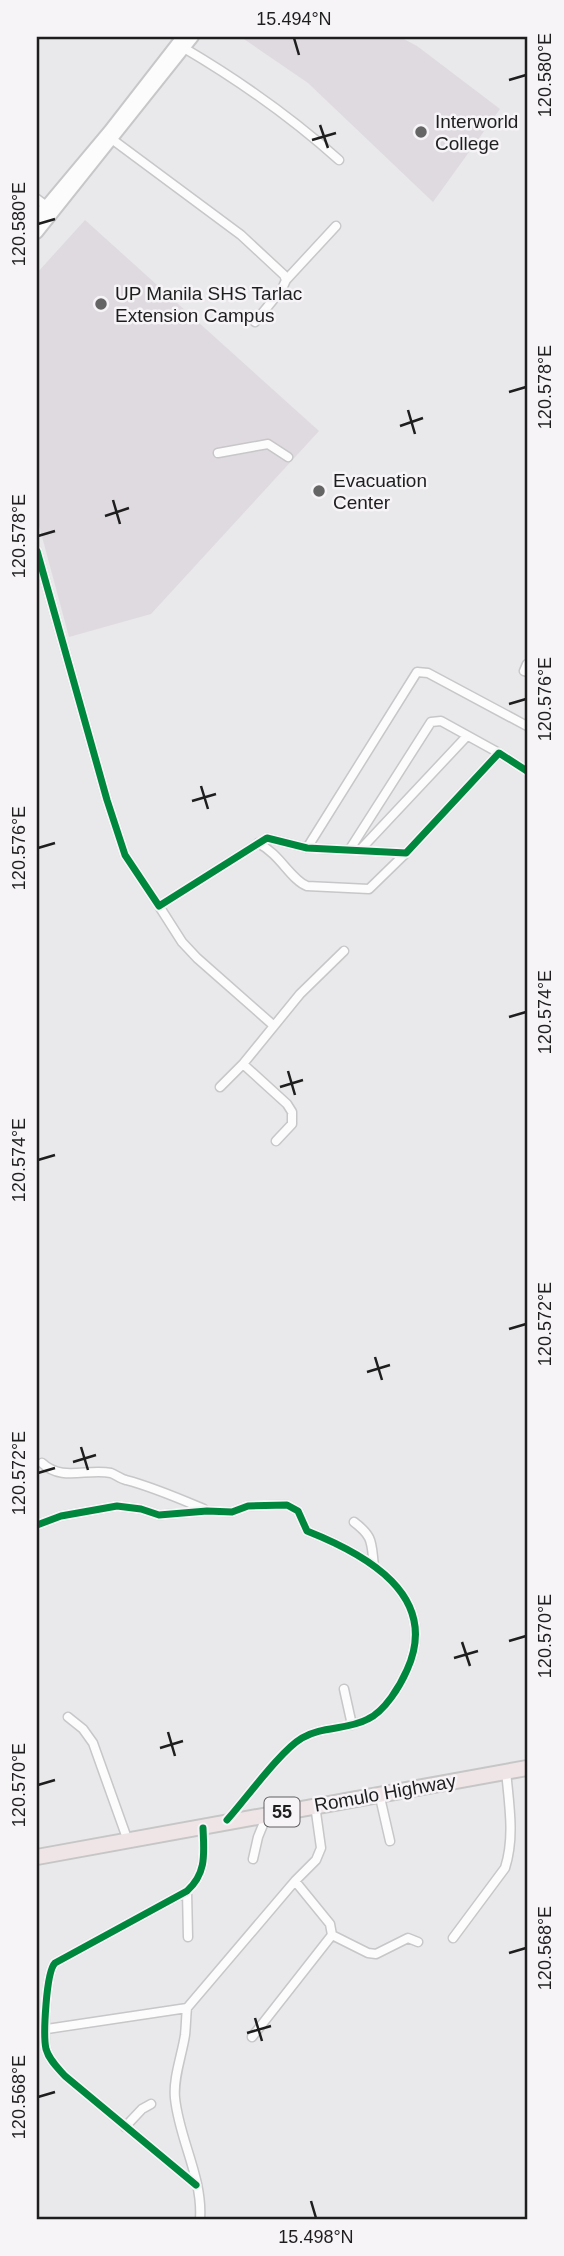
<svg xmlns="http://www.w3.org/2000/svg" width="564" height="2256" viewBox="0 0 564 2256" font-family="Helvetica,sans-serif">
	<rect width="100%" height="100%" fill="#e9e8ea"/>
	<path fill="#dfdae0" d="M241,37h159l17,9 83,63 -67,93 -125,-119z
		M85,220l234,211 -168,183 -82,23 -32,-119v-245z"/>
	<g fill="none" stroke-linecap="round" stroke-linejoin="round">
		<defs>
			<path id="street" d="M184,48c56,33 107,69 155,112
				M109,137l132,98 43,40 2,5 -4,9 -27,33
				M37,199l12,9
				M286,280l50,-54
				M218,453l50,-9 20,13
				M37,551l70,249 18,55 34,51 108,-68 40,10 99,5 93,-100 28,18
				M527,664l-3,7 3,1
				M258,843c22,11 33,37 49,43l62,3 37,-36
				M307,848l110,-176 11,1 99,53
				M350,849l81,-127 10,-1 58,32
				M360,850l107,-114
				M159,906l23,36 15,16 76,67
				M220,1087l23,-23
				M276,1141l16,-17v-12l-5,-8 -44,-40 57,-70 44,-43
				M42,1463c20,19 45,5 69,10 5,2 10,6 15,7 27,7 52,18 78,29
				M354,1522c20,15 17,21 20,44
				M37,1525l24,-9 56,-10 24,3 18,6 48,-4 25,1 16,-6 39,-1 11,6 9,20c58,23 134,64 100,139 -7,16 -22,41 -39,49 -20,11 -46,7 -66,19 -22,13 -56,61 -75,82
				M344,1689l8,36
				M68,1717l15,12 10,14 35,98
				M379,1793l11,48
				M253,1859l5,-22 9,-22
				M187,1891l1,46
				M332,1935l36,18 8,1 32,-16 10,4
				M453,1938l52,-70c10,-31 4,-64 1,-97
				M47,2029l140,-21
				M252,2037l80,-102 -2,-11 -35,-43
				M125,2127l17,-18 9,-5
				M196,2185l-131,-109c-7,-8 -16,-16 -19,-27 -3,-13 0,-77 9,-86l132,-72c20,-18 17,-38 16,-63
				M200,2219c3,-41 -21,-80 -25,-121 -2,-20 7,-43 10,-63 1,-9 1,-18 2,-27l108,-127 21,-21 5,-12 -6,-43"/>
			<path id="secondary" d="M37,217l72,-86 73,-94
				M37,233l156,-196"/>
			<path id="highway" d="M37,1857l490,-89"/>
		</defs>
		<use href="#street" stroke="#c7c6c8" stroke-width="11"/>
		<use href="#secondary" stroke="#c7c6c8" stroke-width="14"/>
		<use href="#highway" stroke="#c6c6c7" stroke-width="18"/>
		<use href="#street" stroke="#fcfcfc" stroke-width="8"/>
		<use href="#secondary" stroke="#fcfcfc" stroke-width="10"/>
		<use href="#highway" stroke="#efe5e6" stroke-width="14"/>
		<defs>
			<path id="cycleway" d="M37,551l70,249 18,55 34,51 108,-68 40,10 99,5 93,-100 28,18
				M37,1525l24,-9 56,-10 24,3 18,6 48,-4 25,1 16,-6 39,-1 11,6 9,20c58,23 134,64 100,139 -7,16 -22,41 -39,49 -20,11 -46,7 -66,19 -22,13 -56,61 -75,82
				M196,2185l-131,-109c-7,-8 -16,-16 -19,-27 -3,-13 0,-77 9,-86l132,-72c20,-18 17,-38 16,-63"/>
		</defs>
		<use href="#cycleway" stroke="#f7f4f8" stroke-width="11"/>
		<use href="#cycleway" stroke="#00873e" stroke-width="7"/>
	</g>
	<path fill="none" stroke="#1f1e1f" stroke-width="2.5" d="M294,38l5,17M509,80l17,-5M320,125l8,23M312,140l24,-7M38,224l17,-5M509,392l17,-5M408,410l7,24M400,426l23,-8M113,500l7,24M105,516l24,-8M38,536l17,-5M509,704l17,-5M201,786l7,23M192,801l24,-7M38,848l17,-5M509,1017l17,-5M288,1071l7,24M280,1087l23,-7M38,1160l17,-5M509,1329l17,-5M375,1357l7,23M367,1372l23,-7M81,1447l7,23M73,1462l23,-7M38,1473l17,-5M509,1641l17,-5M462,1642l8,24M454,1658l24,-7M168,1732l7,24M160,1748l23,-7M38,1785l17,-5M509,1953l17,-5M255,2018l7,23M247,2033l24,-7M38,2097l17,-5M311,2201l5,17"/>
	<g fill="#666566" stroke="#f7f4f8" stroke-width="2.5">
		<circle cx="421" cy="132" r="7"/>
		<circle cx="101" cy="304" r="7"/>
		<circle cx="319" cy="491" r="7"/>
	</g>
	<g text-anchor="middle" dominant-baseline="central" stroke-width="5" stroke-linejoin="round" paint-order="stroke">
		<rect fill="#f7f4f8" stroke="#605e60" stroke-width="2" x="264.5" y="1797.5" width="35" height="29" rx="5"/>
		<g font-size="18" font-weight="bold" fill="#1f1e1f">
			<text x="282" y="1812">55</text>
		</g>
		<g font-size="19" fill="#1f1e1f" stroke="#f7f4f8" text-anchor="start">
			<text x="435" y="121">Interworld<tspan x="435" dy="22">College</tspan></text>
			<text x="115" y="293">UP Manila SHS Tarlac<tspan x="115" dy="22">Extension Campus</tspan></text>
			<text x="333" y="480">Evacuation<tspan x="333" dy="22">Center</tspan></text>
		</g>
		<g font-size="19" fill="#1f1e1f" stroke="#f7f4f8">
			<text transform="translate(385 1793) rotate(-10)">Romulo Highway</text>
		</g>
	</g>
	<rect width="564" height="2256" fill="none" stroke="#f7f4f8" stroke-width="77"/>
	<rect x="38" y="38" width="488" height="2180" fill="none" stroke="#1f1e1f" stroke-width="2.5"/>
	<g font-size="18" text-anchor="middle" fill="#1f1e1f">
		<text x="294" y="25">15.494°N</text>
		<text transform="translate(545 75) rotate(-90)" y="6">120.580°E</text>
		<text transform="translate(19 224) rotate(-90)" y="6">120.580°E</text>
		<text transform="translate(545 387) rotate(-90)" y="6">120.578°E</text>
		<text transform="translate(19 536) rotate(-90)" y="6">120.578°E</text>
		<text transform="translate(545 699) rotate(-90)" y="6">120.576°E</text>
		<text transform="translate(19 848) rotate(-90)" y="6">120.576°E</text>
		<text transform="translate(545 1012) rotate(-90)" y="6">120.574°E</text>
		<text transform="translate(19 1160) rotate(-90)" y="6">120.574°E</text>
		<text transform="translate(545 1324) rotate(-90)" y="6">120.572°E</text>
		<text transform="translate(19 1473) rotate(-90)" y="6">120.572°E</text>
		<text transform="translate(545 1636) rotate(-90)" y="6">120.570°E</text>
		<text transform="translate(19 1785) rotate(-90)" y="6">120.570°E</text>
		<text transform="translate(545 1948) rotate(-90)" y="6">120.568°E</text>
		<text transform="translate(19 2097) rotate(-90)" y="6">120.568°E</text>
		<text x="316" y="2243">15.498°N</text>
	</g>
</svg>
